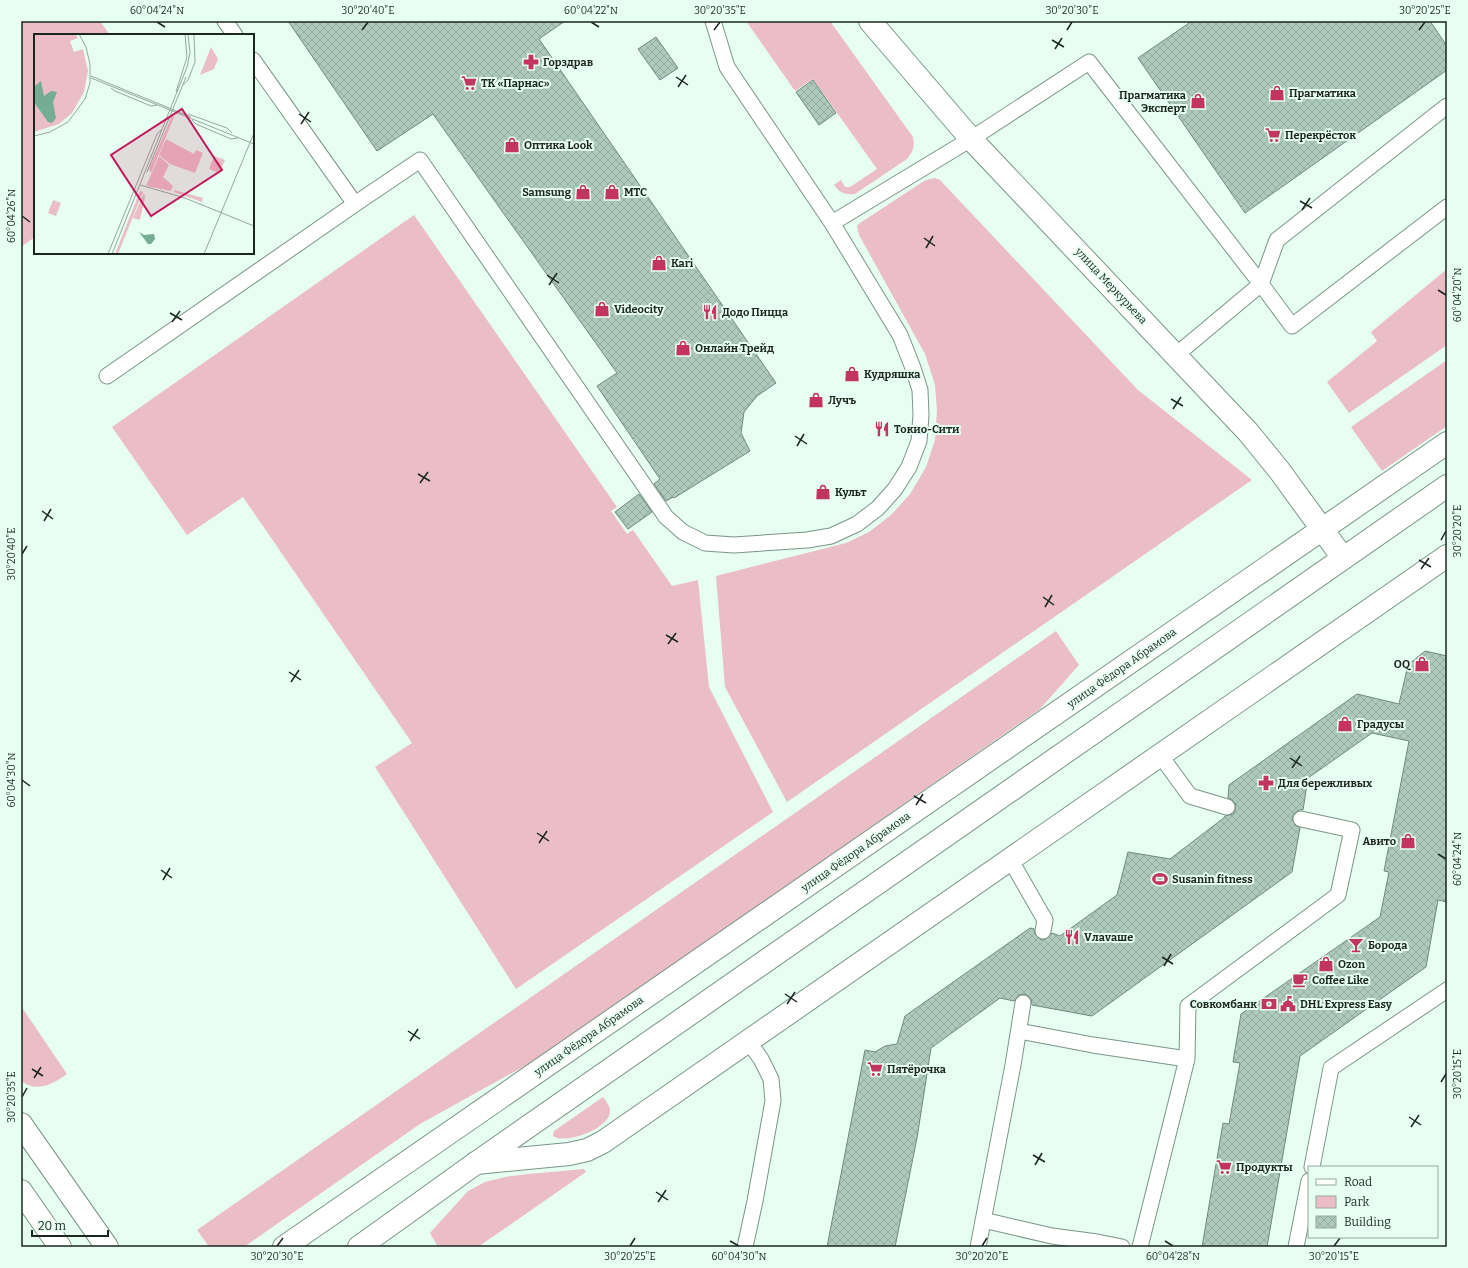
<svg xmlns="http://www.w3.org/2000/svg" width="1468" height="1268" viewBox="0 0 1468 1268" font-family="Bitter,serif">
	<defs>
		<pattern id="building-cross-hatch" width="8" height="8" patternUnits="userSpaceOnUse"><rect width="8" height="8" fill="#aecabc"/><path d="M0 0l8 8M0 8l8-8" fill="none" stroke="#95ada1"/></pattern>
	</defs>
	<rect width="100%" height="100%" fill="#e7fef2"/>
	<path fill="#ebbdc5" d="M21,21h79l10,14h-75v202l-14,10z
		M746,21h84l83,116c2,10 0,14 -6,22l-52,35c-10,1 -15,-1 -21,-9l7,-5 4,7h5l27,-18 -64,-90 -18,12z
		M935,178l5,2 198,210 114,90 -465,322 -62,-115 -9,-111 130,-33 23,-11 22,-17 19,-21 16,-27 9,-27 2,-30 -2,-25 -10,-31 -66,-119 -2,-9 3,-3 64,-42 6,-2z
		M414,215l203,292 -6,4 16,23 6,-4 39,56 26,-6 11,107 64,125 -257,177 -141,-222 37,-24 -169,-246 -56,38 -75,-108z
		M1447,269v76l-98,68 -22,-31 50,-41 -6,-9z
		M1447,360v66l-65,45 -31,-44z
		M1056,631l23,34 -39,44 -501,349 -119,66 -176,123h-35l-12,-17z
		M21,1006l46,68c-14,10 -30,19 -46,7z
		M603,1097c3,4 7,9 7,14 0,18 -45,34 -57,25l1,-5z
		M584,1169l2,3 -108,75h-40l-8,-14 38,-42 17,-9 20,-5 23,-3z"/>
	<path fill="url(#building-cross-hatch)" stroke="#6f8a7c" d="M288,21h277l-26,18 237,344 -19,13 -13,16 -3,21 9,18 -76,47 -1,-1 -7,4 -12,-17 6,-5 -63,-93 20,-13 -184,-259 -56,37z
		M1192,21h238l17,25v24l-202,143 -107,-155z
		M656,37l22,31 -18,12 -22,-31z
		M813,80l23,33 -17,12 -23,-33z
		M639,494l13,18 -24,17 -13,-17z
		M1425,651l22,5v246l-9,-2 -12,67 -126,89 -33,191h-65l21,-124 6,1 11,-61 -7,-1 8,-48 139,-97 9,-45 -5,-1 25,-130 -37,-8 -64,45 -5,32h-4l-4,3 -3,4 3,8 5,3 -8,44 -200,144 -60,-11 -1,-6 -6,-5 -6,1 -5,6 -14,-3 -69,50 -14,90 -22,109h-68l38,-197 10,2 10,-6 12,-2 8,-28 125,-88 4,1 1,5 6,6 5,-1 6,-6 8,3 57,-41 11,-43 42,7 55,-42v-1l8,-2 2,-4 1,-5 -3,-4 -5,-3 1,-13 128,-91 42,10 9,-39z"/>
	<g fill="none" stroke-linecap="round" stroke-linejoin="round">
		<defs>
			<path id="lane" d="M225,21l10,14
				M253,60l102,144 65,-44 246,357 17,15 22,11 29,2 73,-5 24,-4 26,-12 21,-16 17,-19 14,-22 10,-26 2,-26 -1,-25 -7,-22 -13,-33 -68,-112 -105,-156 -14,-46
				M832,223l139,-84 118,-77 172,222 31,42 155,-119
				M1176,355l85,-71 16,-44 170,-134
				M107,376l248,-172
				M1160,755l30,41 37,11
				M1010,859l35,61 -2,11
				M1019,1031l74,14 94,14
				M1312,1167l19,-99 116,-78
				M983,1220l69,16 45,6 25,5
				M745,1247l10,-46 18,-100 -2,-22 -10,-20 -13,-18
				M978,1247l35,-182 10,-62
				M1140,1247l47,-188 1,-53 150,-111 14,-65 -51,-11
				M1296,1247l13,-66"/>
			<path id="street" d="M870,21l101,118 277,293 31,38 64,88
				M476,1163l93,-9 18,-4 16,-8 844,-586"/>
			<path id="secondary" d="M21,1124l86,123
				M21,1191l39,56
				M284,1247l1163,-804
				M359,1247l117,-84 971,-677"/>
		</defs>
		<use href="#lane" stroke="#7a9587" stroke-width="17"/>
		<use href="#street" stroke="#7a9587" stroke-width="24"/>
		<use href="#secondary" stroke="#7a9587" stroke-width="24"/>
		<use href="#lane" stroke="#fff" stroke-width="15"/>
		<use href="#street" stroke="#fff" stroke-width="22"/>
		<use href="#secondary" stroke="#fff" stroke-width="22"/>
	</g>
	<path fill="none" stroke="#1c2621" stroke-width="1.5" d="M157,22l8,5M591,22l8,5M362,30l6,-8M714,30l6,-8M1067,30l5,-8M1419,30l6,-8M1052,40l12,7M1055,49l7,-11M676,77l12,8M678,87l8,-12M299,114l12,8M301,124l8,-12M1300,201l12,7M1302,210l8,-12M22,216l8,6M924,238l11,8M926,248l7,-12M547,275l12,8M549,285l8,-12M1438,290l8,5M170,313l12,7M172,322l8,-11M1171,399l12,7M1173,409l8,-12M795,436l12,8M797,446l7,-12M418,474l12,7M420,483l8,-11M42,511l11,8M44,521l7,-12M1441,540l5,-9M22,554l5,-8M1419,560l12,7M1421,569l8,-11M1043,597l11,8M1045,607l7,-12M666,635l12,7M668,644l8,-11M289,672l12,8M291,682l8,-12M1290,758l12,8M1292,768l8,-12M22,780l8,6M914,796l12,7M916,805l7,-11M537,833l12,8M539,843l8,-12M1438,854l8,5M161,870l11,8M163,880l7,-12M1162,957l11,7M1164,966l7,-12M785,994l12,8M787,1004l8,-12M408,1031l12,8M410,1041l8,-12M32,1069l11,7M34,1078l7,-11M1441,1082l5,-8M22,1097l5,-9M1409,1117l12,8M1411,1127l8,-12M1033,1155l12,7M1035,1165l7,-12M656,1192l12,8M658,1202l8,-12M730,1241l9,5M1165,1241l8,5M277,1246l6,-8M630,1246l5,-8M982,1246l5,-8M1334,1246l6,-8"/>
	<defs>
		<symbol id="pharmacy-bare" viewBox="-9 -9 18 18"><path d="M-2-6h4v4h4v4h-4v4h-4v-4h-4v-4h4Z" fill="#c23461" stroke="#e7fef2" stroke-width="2.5" paint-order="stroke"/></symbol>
		<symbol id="supermarket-bare" viewBox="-9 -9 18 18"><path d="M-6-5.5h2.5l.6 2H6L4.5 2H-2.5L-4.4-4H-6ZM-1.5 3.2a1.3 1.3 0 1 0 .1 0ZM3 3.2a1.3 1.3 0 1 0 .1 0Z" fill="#c23461" stroke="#e7fef2" stroke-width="2.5" paint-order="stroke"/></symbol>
		<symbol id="shop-bare" viewBox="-9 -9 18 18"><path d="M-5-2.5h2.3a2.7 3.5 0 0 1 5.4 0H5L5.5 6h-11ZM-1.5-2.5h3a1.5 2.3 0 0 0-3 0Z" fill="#c23461" stroke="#e7fef2" stroke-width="2.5" paint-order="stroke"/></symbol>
		<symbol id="restaurant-bare" viewBox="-9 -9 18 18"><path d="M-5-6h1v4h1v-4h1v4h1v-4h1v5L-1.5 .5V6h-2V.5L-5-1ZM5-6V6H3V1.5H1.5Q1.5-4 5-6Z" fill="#c23461" stroke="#e7fef2" stroke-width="2.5" paint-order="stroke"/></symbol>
		<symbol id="stadium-bare" viewBox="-9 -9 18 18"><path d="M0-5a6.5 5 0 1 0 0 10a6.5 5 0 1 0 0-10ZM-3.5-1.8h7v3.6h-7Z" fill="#c23461" stroke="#e7fef2" stroke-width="2.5" paint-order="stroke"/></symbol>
		<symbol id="bar-bare" viewBox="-9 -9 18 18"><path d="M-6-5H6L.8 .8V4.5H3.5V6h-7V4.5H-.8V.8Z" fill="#c23461" stroke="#e7fef2" stroke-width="2.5" paint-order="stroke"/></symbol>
		<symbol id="cafe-bare" viewBox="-9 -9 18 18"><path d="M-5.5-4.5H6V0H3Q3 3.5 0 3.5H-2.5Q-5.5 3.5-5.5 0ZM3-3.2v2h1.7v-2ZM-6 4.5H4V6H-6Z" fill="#c23461" stroke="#e7fef2" stroke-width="2.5" paint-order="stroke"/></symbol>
		<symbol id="bank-bare" viewBox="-9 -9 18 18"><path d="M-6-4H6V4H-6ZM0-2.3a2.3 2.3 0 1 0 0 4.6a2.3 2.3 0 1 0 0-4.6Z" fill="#c23461" stroke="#e7fef2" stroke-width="2.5" paint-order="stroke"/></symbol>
		<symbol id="civic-bare" viewBox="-9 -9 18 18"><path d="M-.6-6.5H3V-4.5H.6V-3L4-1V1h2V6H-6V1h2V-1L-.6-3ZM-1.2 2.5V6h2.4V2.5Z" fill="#c23461" stroke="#e7fef2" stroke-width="2.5" paint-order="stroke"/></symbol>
	</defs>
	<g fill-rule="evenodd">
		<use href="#pharmacy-bare" x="520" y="51" width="22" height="22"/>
		<use href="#supermarket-bare" x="458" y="72" width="22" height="22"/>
		<use href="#shop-bare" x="1266" y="82" width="22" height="22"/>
		<use href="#shop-bare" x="1187" y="90" width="22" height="22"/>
		<use href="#supermarket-bare" x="1262" y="124" width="22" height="22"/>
		<use href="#shop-bare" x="501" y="134" width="22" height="22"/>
		<use href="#shop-bare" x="572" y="181" width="22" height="22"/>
		<use href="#shop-bare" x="601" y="181" width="22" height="22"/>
		<use href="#shop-bare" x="648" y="252" width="22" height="22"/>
		<use href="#shop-bare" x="591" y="298" width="22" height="22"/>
		<use href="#restaurant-bare" x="699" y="301" width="22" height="22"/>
		<use href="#shop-bare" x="672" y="337" width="22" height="22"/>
		<use href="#shop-bare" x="841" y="363" width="22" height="22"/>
		<use href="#shop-bare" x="805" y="389" width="22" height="22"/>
		<use href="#restaurant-bare" x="871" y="418" width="22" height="22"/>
		<use href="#shop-bare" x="812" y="481" width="22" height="22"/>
		<use href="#shop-bare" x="1411" y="653" width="22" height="22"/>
		<use href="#shop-bare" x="1334" y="713" width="22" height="22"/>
		<use href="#pharmacy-bare" x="1255" y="772" width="22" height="22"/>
		<use href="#shop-bare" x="1397" y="830" width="22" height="22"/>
		<use href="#stadium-bare" x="1149" y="868" width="22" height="22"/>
		<use href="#restaurant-bare" x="1061" y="926" width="22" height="22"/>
		<use href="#bar-bare" x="1345" y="934" width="22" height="22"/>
		<use href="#shop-bare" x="1315" y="953" width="22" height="22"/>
		<use href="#cafe-bare" x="1289" y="969" width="22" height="22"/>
		<use href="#bank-bare" x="1258" y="993" width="22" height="22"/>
		<use href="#civic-bare" x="1277" y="993" width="22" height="22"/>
		<use href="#supermarket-bare" x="864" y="1058" width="22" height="22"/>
		<use href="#supermarket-bare" x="1213" y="1156" width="22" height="22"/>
	</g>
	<g text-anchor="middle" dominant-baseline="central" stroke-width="4" stroke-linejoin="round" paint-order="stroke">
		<g font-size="11" font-weight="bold" fill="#1c2621" stroke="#e7fef2" text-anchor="start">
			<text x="543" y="62">Горздрав</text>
			<text x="481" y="83">ТК «Парнас»</text>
			<text x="1289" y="93">Прагматика</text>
			<text x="1186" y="95" text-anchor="end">Прагматика<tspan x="1186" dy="13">Эксперт</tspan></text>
			<text x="1285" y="135">Перекрёсток</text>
			<text x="524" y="145">Оптика Look</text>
			<text x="571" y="192" text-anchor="end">Samsung</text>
			<text x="624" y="192">МТС</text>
			<text x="671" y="263">Kari</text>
			<text x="614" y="309">Videocity</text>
			<text x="722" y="312">Додо Пицца</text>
			<text x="695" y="348">Онлайн Трейд</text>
			<text x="864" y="374">Кудряшка</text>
			<text x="828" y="400">Лучъ</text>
			<text x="894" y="429">Токио-Сити</text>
			<text x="835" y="492">Культ</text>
			<text x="1410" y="664" text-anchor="end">OQ</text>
			<text x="1357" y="724">Градусы</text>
			<text x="1278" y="783">Для бережливых</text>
			<text x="1396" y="841" text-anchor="end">Авито</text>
			<text x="1172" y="879">Susanin fitness</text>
			<text x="1084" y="937">Vлаvаше</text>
			<text x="1368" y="945">Борода</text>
			<text x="1338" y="964">Ozon</text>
			<text x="1312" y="980">Coffee Like</text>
			<text x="1257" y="1004" text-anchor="end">Совкомбанк</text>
			<text x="1300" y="1004">DHL Express Easy</text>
			<text x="887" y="1069">Пятёрочка</text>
			<text x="1236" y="1167">Продукты</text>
		</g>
		<g font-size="11" fill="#1c2621" stroke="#e7fef2">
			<text transform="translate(1111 286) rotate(47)">улица Меркурьева</text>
			<text transform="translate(1122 668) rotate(-35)">улица Фёдора Абрамова</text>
			<text transform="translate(856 852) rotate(-35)">улица Фёдора Абрамова</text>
			<text transform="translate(589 1036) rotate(-35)">улица Фёдора Абрамова</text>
		</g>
	</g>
	<g transform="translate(34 34)">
		<rect width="220" height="220" fill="#e7fef2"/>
		<path d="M0,0h41l3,4 -8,3 4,11 9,-3 5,22 -4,21 -12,21 -13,11 -25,8zM138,82l2,1 -23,56 -2,-4zM132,105l28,15 2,-4 7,3 -8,20 -25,-9 -11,-9zM125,122l10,9 -6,12 10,9 -2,5 -25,-5zM180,122l11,4 -6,13 -10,-4zM142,153l-2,3 29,8 -1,4 -28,-10 1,-4zM106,157l3,1 -25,62h-3zM110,159l1,4 -5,23 -7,-2zM19,166l8,3 -5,13 -8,-3z" fill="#ebbdc5"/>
		<path d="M177,13l7,12 -4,10 -14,6z" fill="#ebbdc5"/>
		<path d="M7,47l3,15 7,-5 6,1 -4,10 3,16 -4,5 -4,-1 -14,-20 1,-16zM105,198l5,3 10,-1 1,5 -4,5h-3z" fill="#75ad93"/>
		<path fill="none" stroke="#96a89e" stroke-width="1" d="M57,42l100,41M57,44l163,66M149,51l5,-5 7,-18 -1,-28M77,54l4,3 36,15 6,-1M142,58l11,-35 -2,-23M154,80l39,14 5,5M158,86l4,4 35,15 7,-1M0,102l16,-4 18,-10 17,-23 5,-16v-19l-4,-17 -7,-13M113,138l39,-95M106,151l45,13 69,28M74,220l49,-120 4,-4M78,220l75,-187 3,-14 -2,-19M170,220l50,-121"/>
		<path fill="#c2185b" fill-opacity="0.15" stroke="#c2185b" stroke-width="2" d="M148,75l40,61 -71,46 -40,-61z"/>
		<rect width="220" height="220" fill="none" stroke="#1c2621" stroke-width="2"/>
	</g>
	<rect width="1468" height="1268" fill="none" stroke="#e7fef2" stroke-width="44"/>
	<rect x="1308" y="1166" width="130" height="72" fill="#e7fef2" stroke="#96a89e"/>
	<rect x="1316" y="1179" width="20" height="6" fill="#ffffff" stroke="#96a89e"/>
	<text x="1344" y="1186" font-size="12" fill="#1c2621">Road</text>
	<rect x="1316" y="1196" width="20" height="12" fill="#ebbdc5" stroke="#96a89e"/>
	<text x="1344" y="1206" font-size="12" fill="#1c2621">Park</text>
	<rect x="1316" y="1216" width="20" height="12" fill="url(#building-cross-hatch)" stroke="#96a89e"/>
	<text x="1344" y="1226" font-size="12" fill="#1c2621">Building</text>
	<path d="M32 1230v6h76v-6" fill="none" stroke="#1c2621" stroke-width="2"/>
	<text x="38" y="1230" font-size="12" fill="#1c2621" stroke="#e7fef2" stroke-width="3" paint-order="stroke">20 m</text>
	<rect x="22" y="22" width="1424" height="1224" fill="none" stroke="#1c2621" stroke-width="1.5"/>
	<g font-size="10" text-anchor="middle" fill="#1c2621">
		<text x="157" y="14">60°04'24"N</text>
		<text x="368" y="14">30°20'40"E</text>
		<text x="591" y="14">60°04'22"N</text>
		<text x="720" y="14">30°20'35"E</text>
		<text x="1072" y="14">30°20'30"E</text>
		<text x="1425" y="14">30°20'25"E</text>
		<text transform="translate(11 216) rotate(-90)" y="4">60°04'26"N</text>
		<text transform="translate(1457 295) rotate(-90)" y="4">60°04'20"N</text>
		<text transform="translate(1457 531) rotate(-90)" y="4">30°20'20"E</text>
		<text transform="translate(11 554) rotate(-90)" y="4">30°20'40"E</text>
		<text transform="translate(11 780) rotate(-90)" y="4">60°04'30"N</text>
		<text transform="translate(1457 859) rotate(-90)" y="4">60°04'24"N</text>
		<text transform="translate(1457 1074) rotate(-90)" y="4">30°20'15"E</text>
		<text transform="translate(11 1097) rotate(-90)" y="4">30°20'35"E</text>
		<text x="277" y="1260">30°20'30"E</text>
		<text x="630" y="1260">30°20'25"E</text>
		<text x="739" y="1260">60°04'30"N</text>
		<text x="982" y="1260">30°20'20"E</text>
		<text x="1173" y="1260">60°04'28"N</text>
		<text x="1334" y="1260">30°20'15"E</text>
	</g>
</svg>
